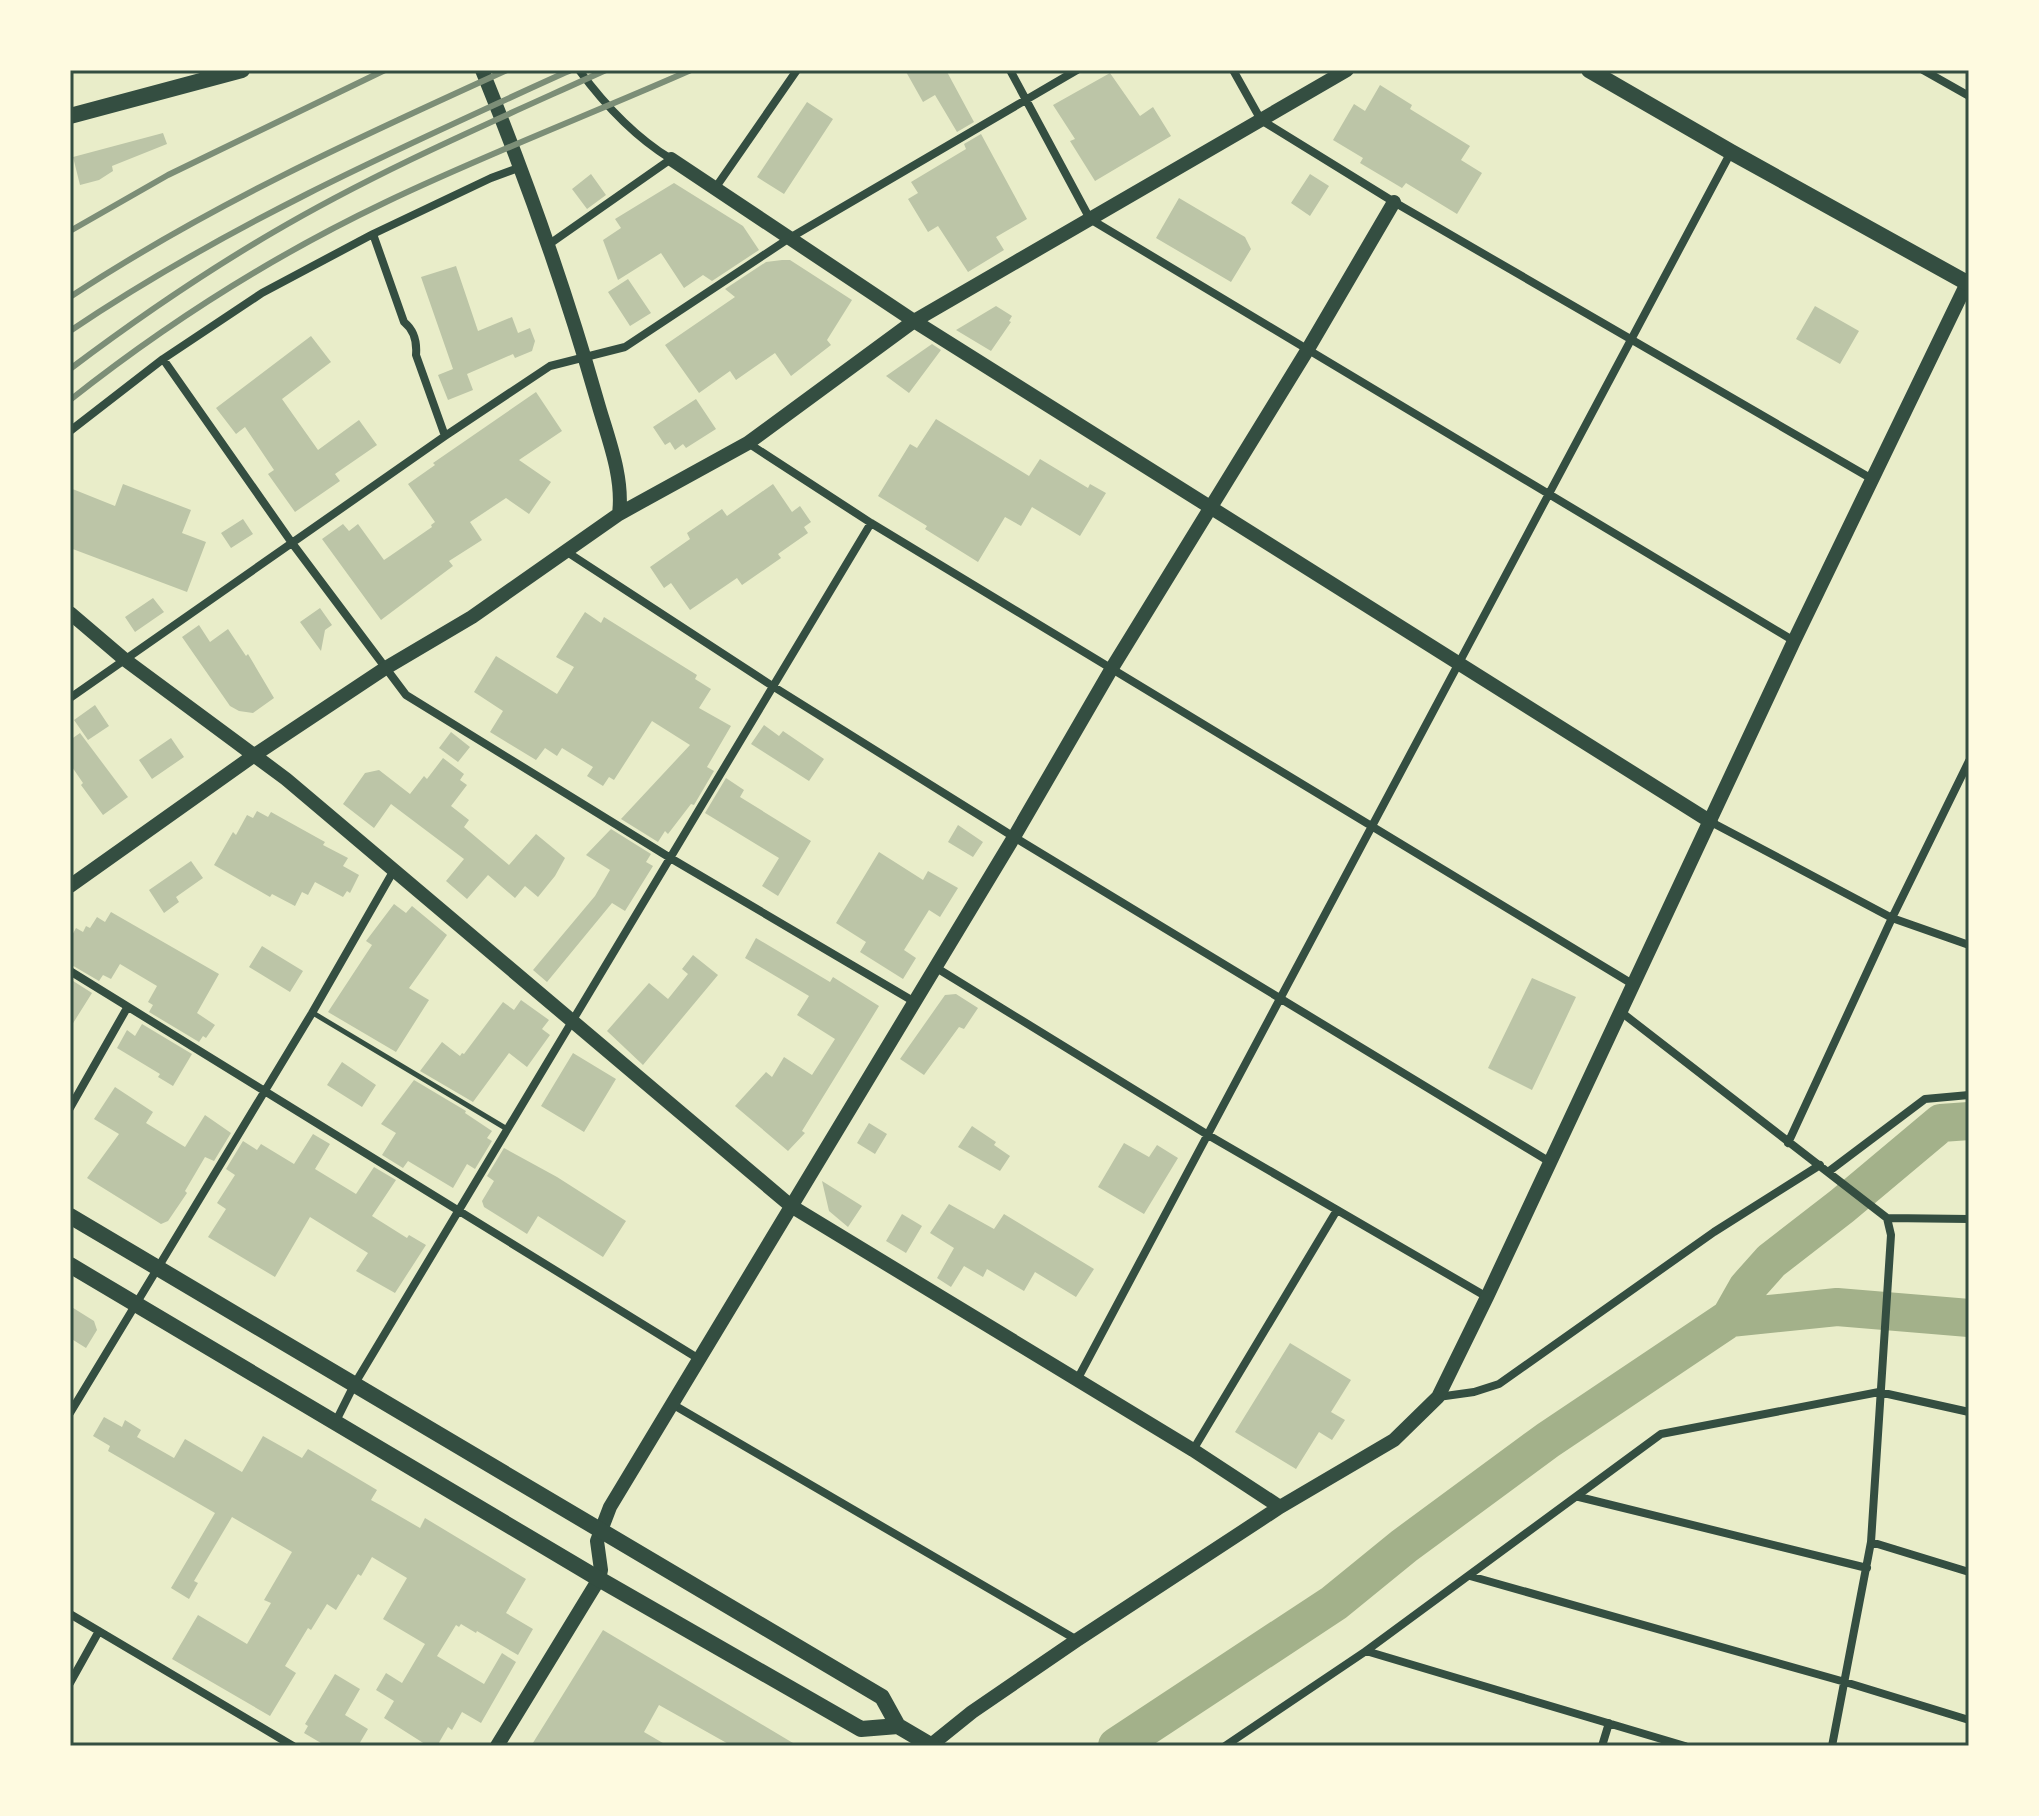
<svg xmlns="http://www.w3.org/2000/svg" width="2039" height="1816" viewBox="0 0 2039 1816" font-family="'Roboto Condensed',sans-serif">
	<rect width="100%" height="100%" fill="#e9edc9"/>
	<g fill="none" stroke-linecap="round" stroke-linejoin="round">
		<path stroke="#a3b18a" stroke-width="38" d="M1730,1318l17,-30 24,-27 71,-55 99,-83 28,-2
			M1117,1746l217,-143 70,-57 144,-106 182,-122 107,-11 132,11"/>
	</g>
	<path fill="#bcc5a7" d="M905,70h41l28,52 -17,10 -22,-37 -12,7z
		M1110,73l30,43 13,-9 18,29 -76,45 -25,-40 5,-2 -22,-34z
		M1380,85l32,20 -2,4 60,37 -9,14 21,13 -25,41 -51,-31 -4,5 -42,-25 3,-5 -30,-18 21,-36 11,7z
		M807,102l26,17 -49,75 -27,-17z
		M163,133l4,11 -55,22 1,5 -14,9 -19,5 -7,-28z
		M981,134l46,85 -31,18 8,13 -36,22 -30,-46 -10,6 -20,-33 10,-6 -7,-11 55,-33 -2,-5z
		M591,174l15,21 -19,14 -15,-20z
		M1310,174l19,12 -19,30 -19,-13z
		M674,183l69,43 16,24 -47,31 -9,-6 -19,13 -23,-35 -43,27 -15,-40 18,-12 -6,-9z
		M1179,198l66,39 6,12 -20,33 -75,-44z
		M782,260h8l62,40 -25,40 4,5 -40,31 -16,-23 -39,27 -6,-9 -31,22 -34,-48 70,-48 -10,-8 41,-27z
		M456,266l22,65 34,-14 6,16 12,-5 5,13 -3,10 -17,7 -2,-4 -46,20 6,16 -25,10 -10,-25 15,-6 -32,-92z
		M628,279l23,34 -21,13 -22,-34z
		M996,306l16,10 -3,5 2,1 -20,29 -35,-21z
		M1815,306l44,25 -19,33 -44,-25z
		M311,336l20,26 -49,37 36,51 41,-30 18,25 -42,29 5,7 -45,31 -27,-38 6,-4 -29,-43 -9,7 -20,-26z
		M932,344l9,6 -32,43 -23,-17z
		M536,392l26,39 -43,29 32,22 -22,32 -23,-16 -36,24 12,18 -33,21 4,5 -72,54 -59,-81 21,-15 6,7 9,-7 26,36 6,-4 42,-29 -1,-2 4,-3 -27,-38 27,-19 -2,-2z
		M696,399l20,30 -30,19 -3,-4 -8,6 -5,-8 -5,3 -12,-18z
		M936,419l93,57 11,-17 48,29 2,-4 16,9 -26,43 -48,-29 -11,19 -16,-9 -27,45 -53,-33 2,-3 -49,-30 32,-52 7,4z
		M123,484l68,26 -9,23 24,9 -19,50 -117,-44v-60l45,18z
		M773,484l19,28 8,-6 11,16 -7,5 4,6 -30,21 3,4 -39,27 -5,-7 -47,32 -19,-27 -7,5 -14,-21 40,-28 -3,-6 35,-24 5,7z
		M243,519l10,15 -22,14 -10,-15z
		M153,598l11,14 -29,20 -10,-15z
		M320,608l12,17 -7,5 -4,21 -21,-29z
		M585,612l16,11 3,-6 93,58 -2,4 16,10 -12,19 32,18 -24,41 7,4 -20,34 -3,-1 -23,30 -3,-3 -7,11 -37,-23 69,-74 -38,-24 -38,59 -5,-3 -6,9 -16,-10 6,-9 -31,-19 -5,8 -12,-8 -9,12 -46,-28 13,-21 -29,-19 22,-36 61,38 17,-27 -18,-10z
		M199,625l11,17 18,-13 18,27 2,-2 26,44 -21,15 -14,-2 -9,-5 -48,-69z
		M95,705l14,21 -21,14 -14,-20z
		M764,725l15,11 4,-5 41,28 -15,22 -58,-37z
		M451,732l19,15 -12,15 -19,-14z
		M80,733l48,64 -25,18 -22,-30 2,-2 -13,-19v-24z
		M171,738l13,19 -32,22 -13,-19z
		M443,758l21,16 -4,6 7,5 -16,21 18,14 -5,7 45,38 27,-31 29,24 -10,18 -17,21 -13,-11 -10,12 -27,-23 -21,24 -21,-18 18,-22 -73,-55 -17,24 -31,-24 22,-31 14,-3 31,24 14,-18 3,3z
		M726,778l18,12 -4,7 71,44 -33,55 -16,-10 17,-28 -74,-45z
		M257,811l11,6 3,-5 54,30 -2,3 25,13 -5,8 16,9 -9,18 -3,-2 -4,6 -28,-15 -7,13 -6,-3 -7,14 -23,-12 -2,3 -56,-32 19,-33 3,3 11,-20 6,3z
		M958,825l25,17 -10,15 -25,-15z
		M611,829l40,25 -5,8 7,4 -28,45 -13,-8 -65,79 -14,-12 62,-74 15,-26 -24,-15z
		M879,852l44,28 5,-9 30,17 -18,29 -11,-7 -25,40 12,8 -13,21 -43,-27 6,-10 -30,-19z
		M191,861l12,17 -27,19 3,5 -15,11 -15,-23z
		M394,904l12,9 6,-7 35,29 -38,53 20,12 -33,52 -68,-40 44,-67 -6,-4z
		M111,912l108,62 -22,39 18,12 -9,13 -3,-2 -4,6 -50,-30 4,-7 -5,-3 9,-16 -37,-22 -9,15 -8,-4 -4,6 -29,-17v-25l6,-11 7,4 3,-6 4,2 7,-11 8,5z
		M756,938l74,44 3,-5 46,29 -77,125 3,2 -17,18 -53,-45 31,-34 6,5 12,-20 28,18 23,-36 -38,-24 12,-19 -64,-38z
		M262,946l41,25 -13,21 -41,-25z
		M693,955l25,20 -75,90 -36,-34 42,-48 19,16 20,-25 -6,-5z
		M1532,978l44,19 -44,93 -44,-22z
		M70,979l22,14 -22,35z
		M956,994l22,14 -14,21 -5,-2 -35,48 -24,-16 45,-64z
		M521,1000l28,20 -7,9 8,6 -23,32 -18,-14 -36,49 -53,-31 22,-29 18,14 2,-3 2,1 39,-52 11,8z
		M142,1024l50,30 -19,32 -15,-9 2,-3 -43,-26 10,-18 8,6z
		M573,1053l43,26 -32,53 -43,-26z
		M342,1062l34,23 -14,22 -35,-22z
		M414,1080l52,31 -1,2 27,18 -5,7 5,3 -17,28 -8,-5 -14,24 -45,-27 -5,7 -21,-13 14,-22 -15,-9z
		M115,1087l38,25 -7,11 39,24 20,-32 26,18 -17,28 -9,-4 -20,34 2,2 -19,28 -7,3 -74,-46 32,-44 -25,-15z
		M869,1123l18,11 -12,20 -18,-11z
		M972,1126l24,16 -2,3 16,11 -10,15 -42,-24z
		M313,1134l17,10 -15,25 41,25 18,-27 22,13 -24,36 35,22 2,-3 17,10 -31,48 -39,-22 12,-18 -58,-36 -35,60 -67,-40 18,-28 -9,-6 18,-28 -9,-6 17,-28 14,9 4,-6 33,20z
		M1124,1143l25,14 8,-12 21,13 -34,56 -46,-27z
		M504,1148l53,29 69,44 -23,36 -65,-41 -11,18 -43,-27 -2,-6 12,-20 -7,-5z
		M822,1181l40,25 -14,21 -19,-16z
		M949,1204l45,25 10,-15 90,55 -18,28 -41,-25 -11,19 -37,-22 -4,8 -19,-11 -13,21 -14,-9 17,-30 -24,-15z
		M902,1214l20,12 -16,27 -20,-12z
		M70,1306l24,15 3,9 -11,18 -16,-10z
		M1290,1343l61,37 -20,32 14,8 -13,20 -13,-8 -23,37 -61,-37z
		M104,1417l18,10 3,-7 16,10 -4,7 37,21 11,-19 57,33 21,-36 39,22 6,-9 69,41 -6,10 11,6 38,22 5,-10 101,61 -20,34 27,16 -15,26 -41,-24 -1,2 -15,-9 -2,3 -3,-2 -19,31 47,28 18,-31 14,9 -35,61 -19,-11 -10,18 -4,-3 -11,19h-9l-44,-28 10,-17 -18,-11 10,-17 16,10 23,-39 -42,-25 24,-41 -35,-21 -11,19 -3,-2 -22,36 -9,-6 -16,26 -3,-2 -23,38 11,7 -26,43 -98,-57 26,-44 49,29 24,-41 -7,-3 28,-48 -60,-35 -38,64 4,2 -9,16 -18,-11 44,-75 -107,-62 2,-5 -17,-10z
		M603,1630l195,116h-66l-73,-41 -15,27 24,14h-137z
		M335,1674l25,15 -15,26 23,14 -10,17h-32l-22,-13 4,-7 -3,-2z"/>
	<g fill="none" stroke-linecap="round" stroke-linejoin="round">
		<path stroke="#344e41" stroke-width="5" d="M313,1013l194,116"/>
		<path stroke="#344e41" stroke-width="8" d="M1010,70l80,149 704,422
			M1233,70l28,50 133,82 478,277
			M1923,70l46,26
			M716,187l81,-117
			M373,234l31,88c10,8 13,21 12,33l29,81
			M548,245l123,-86c-36,-22 -67,-55 -92,-89
			M163,359l129,184 114,152 266,164 241,142
			M70,431l93,-72 99,-66 111,-59 118,-56 30,-11
			M748,443l123,80 763,462
			M567,552l207,135 240,150 536,325
			M70,698l375,-262 105,-70 75,-19 163,-108 289,-169
			M1711,822l181,96 77,27
			M935,967l273,168 279,162
			M70,971l629,388
			M1621,1012l266,206 82,1
			M70,1108l57,-100
			M1788,1143l104,-225 77,-157
			M1828,1172l97,-73 44,-4
			M1077,1380l654,-1228
			M1438,1397l36,-5 25,-8 215,-152 106,-67
			M672,1404l405,236
			M70,1413l242,-400 82,-143
			M336,1421l18,-36 517,-862
			M1193,1450l144,-240
			M1579,1497l288,71
			M1871,1542l98,30
			M1470,1576l375,106 124,38
			M70,1614l223,132
			M1366,1651l319,95
			M70,1683l29,-52
			M1225,1746l141,-95 295,-217 218,-42 90,20
			M1602,1746l7,-23
			M1832,1746l39,-204 20,-307 -4,-17"/>
		<path stroke="#344e41" stroke-width="14" d="M671,159l243,162 797,501
			M619,514l129,-71 166,-122 433,-251
			M70,613l54,46 162,120 505,427 402,244 87,57
			M70,886l186,-132 128,-85 88,-52 147,-103c5,-38 -12,-78 -22,-114 -32,-112 -71,-222 -115,-330
			M931,1745l41,-33 105,-72 203,-133 114,-67 44,-43 49,-100 307,-656 175,-362
			M497,1746l102,-167 2,-9 -4,-29 13,-34 404,-670 98,-169 196,-319 86,-147"/>
		<path stroke="#344e41" stroke-width="16" d="M1589,70l142,82 238,132
			M70,116l172,-46
			M70,1216l812,481 16,29 34,20
			M70,1265l529,314 262,150 37,-3"/>
		<path stroke="#7c8e77" stroke-width="6" d="M70,231l98,-56 217,-105
			M70,297c138,-91 287,-159 437,-227
			M70,331c157,-106 329,-183 501,-261
			M70,369c65,-49 132,-95 202,-136 107,-63 222,-112 334,-163
			M70,400c96,-76 203,-144 314,-197 100,-48 205,-88 307,-133"/>
	</g>
	<rect width="2039" height="1816" fill="none" stroke="#fefae0" stroke-width="144"/>
	<rect x="72" y="72" width="1895" height="1672" fill="none" stroke="#344e41" stroke-width="3"/>
</svg>
